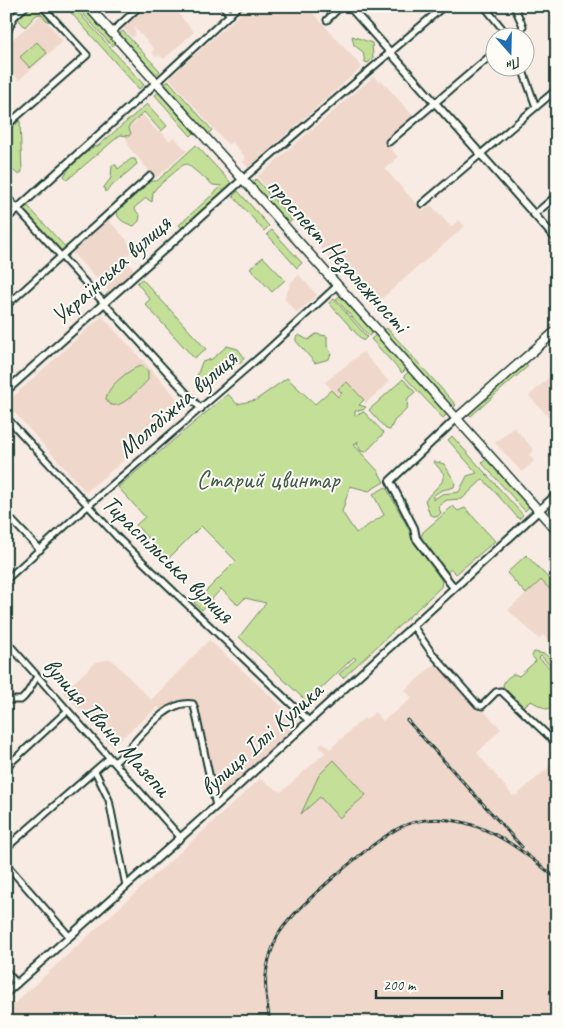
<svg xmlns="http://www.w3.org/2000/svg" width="563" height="1028" viewBox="0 0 563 1028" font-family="Caveat,sans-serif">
	<rect width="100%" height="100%" fill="#f7ebe3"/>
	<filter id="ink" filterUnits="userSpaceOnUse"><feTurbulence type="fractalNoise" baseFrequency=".02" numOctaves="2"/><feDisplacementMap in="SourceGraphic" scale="10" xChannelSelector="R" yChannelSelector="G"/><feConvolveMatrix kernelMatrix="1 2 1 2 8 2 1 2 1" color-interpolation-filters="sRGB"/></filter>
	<g filter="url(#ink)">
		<path fill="#f0d7cb" d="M147,6h25l22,26 -30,27 -5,-4 -3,2 -4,-5 2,-3 -20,-22 2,8 -4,3 -9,-10z
			M249,6h70l-7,6 50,55 -114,101 -5,-6 3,-4 -14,-16 -4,3 -59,-67z
			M41,15l22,26 -44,39 -13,-15v-20z
			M374,76l4,6 3,-2 32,36 -29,25 14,16 -13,12 38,42 8,-6 20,22 8,-7 6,6 -92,80 -116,-129z
			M143,115l14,16 -2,3 5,-4 9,11 5,-4 13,14 -31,27 -26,-29 -6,-17z
			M108,220l19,20 5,11 -8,7 10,12 -25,22 -36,-39z
			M299,275l18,20 -20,18 -13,-14 8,-18z
			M102,316l84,92 -100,84 -80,-89z
			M363,352l26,30 -23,21 -19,-21 -8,7 3,4 -4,4 -13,-15z
			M557,370v56l-28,-30z
			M514,427l20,23 -5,5 5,6 -12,11 -27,-29z
			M541,580l16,17v53l-14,-15 -4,4 -31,-29z
			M209,640l90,82 -81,79 -22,-98 -5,-4 -14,4 -14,9 -5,-5 -46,39 -49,-54 33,-30 15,-3 40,41z
			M436,663l41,47 5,-1 19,20 -24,24 36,43 4,-1 40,-35v262h-551v-11l254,-232 21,13 44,-39 -6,-7 4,-4 7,7 34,-31 2,2 9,-8 8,9 29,-23 -7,-8z"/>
		<path fill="#c4df97" stroke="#728e66" d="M31,6h10l12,12 -1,4 -5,-1 -6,-7 -5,1 -11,12 -7,-8z
			M65,6h8l71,79 -5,4z
			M76,6h7l33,37 -4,3z
			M123,31l37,40 -4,4 -37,-41z
			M352,36l20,7 1,15 -5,5 -3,-1 -2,-10 -9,-7z
			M37,42l10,11 -17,15 -10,-11z
			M169,81l43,49 -4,4 -43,-50z
			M159,92l35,41 -3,3 -36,-41z
			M147,104l20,22 -6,5 -17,-19 -16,15 3,6 -2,3 -9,-1 -53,45 -3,-4c7,-11 21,-29 34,-30z
			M20,121l2,51 -4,3 -12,-12v-11l6,-5 -6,-7v-9z
			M196,145l36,39 -49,45 -4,-4 43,-39 -9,-1 -26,-21 -4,1 -26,22 -4,5 -1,10 -6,-4 -12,10 6,8 -1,5 -5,5c-8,-3 -16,-5 -17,-14l34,-31h6z
			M131,159h4l2,5 -32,28 -1,-5 7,-9 1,-13h4l2,4z
			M256,179l36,41 -4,3 -36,-40z
			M238,191l31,35 -5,5 -31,-35z
			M26,204l41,45 -7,3 -37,-42z
			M272,230l30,33 -5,5 -30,-34z
			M263,257l22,23 -13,12 -22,-24z
			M142,279l64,70 -12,9 -49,-54 5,-5 -13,-16z
			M340,296l33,36 -4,4 -33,-37z
			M334,299l33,38 -4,4 -34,-38z
			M387,328l69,77 -3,3 -69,-77z
			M316,334l11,2v10l4,7 -2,6 -14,4 -19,-22v-4l3,-2 9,5z
			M376,335l30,34 -4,4 -31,-34z
			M227,346l11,3 6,8 -3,6h-5l-6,-4 -5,1 -24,23h-4l-1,-4 6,-17 10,-3z
			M525,363l3,3 -57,50 -3,-3z
			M141,366l7,5v9c-9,9 -34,38 -42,19 0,-11 24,-31 35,-33z
			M409,371l38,43 -4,4 -39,-42z
			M287,378l28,26 16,-14 7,7 4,-4 -4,-4 9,-7 17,18 -5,5 7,2 -3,3 -8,1v4l9,-3 20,21 -18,19 -5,-1 -4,-7 1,-3 -4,4 24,26 6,11 -15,9 -19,-5 -8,26 14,21 28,-18 -11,-21 13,-7 28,52 28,42 -1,6 -98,91 -4,-4 17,-15 -2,-2 -47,45 -68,-65 27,-34 -21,-5 -7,7 -17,-16 -19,21 -8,-7 42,-42 -35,-35 -34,34 -31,-35 9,-8 -27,-30 110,-93 9,10 19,-4z
			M403,379l12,13 -7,6 -1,11 -13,12 -4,9 -4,-1 -17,-19z
			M452,436l71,79 -4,4 -36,-40 -21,20 -15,1 -9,6 3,7 -4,4 -7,-2 -5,-15 17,-18 2,-8 -11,-13 11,3 11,18 -1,5c-10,4 -10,0 -21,9v4l9,-6 17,-2 8,-16 10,-3 -29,-33z
			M486,459l43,48 -4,4 -43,-48z
			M453,506l5,5 7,-3 30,33 -39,33 -5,-5 -6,5 -25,-34 3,-8z
			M526,555l31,32v10l-16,-17 -15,14 -19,-21z
			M534,652l11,2 12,12v7l-16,-17 -2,2 18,17 -1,33 -10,1 -15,-8 -9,6 -19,-21c1,-6 5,-9 11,-12l5,2 17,-15 -4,-5z
			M334,760l32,35 -27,23 -19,-21 -19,17 18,-39z"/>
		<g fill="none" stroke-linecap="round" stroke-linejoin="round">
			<defs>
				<path id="minor" d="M223,6l7,9
					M484,6l26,32
					M327,20l14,-14
					M557,21v3
					M112,32l28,-26
					M6,35l8,-18 12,-11
					M512,38l8,-6 3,-6 -9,-20
					M522,68l14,39
					M157,82l82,-76
					M6,126l81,-71 -45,-49
					M389,142l107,-91
					M243,179l201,-173
					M6,196l195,213
					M422,204l135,-115
					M535,214l22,-19
					M6,306l144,-130
					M6,417l113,122 190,182
					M6,514l34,36
					M6,580l76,-69 181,-157 75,-69
					M413,626l18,26 47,53 4,1 14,-14 5,-1 56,53
					M6,641l175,197
					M6,700h15c8,-6 10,-15 16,-23
					M6,767l61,-56
					M95,771l14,29 17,86
					M6,848l101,-88 9,1c19,-15 48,-63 77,-57l2,6 21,96
					M6,864l63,72
					M6,971l11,13"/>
				<path id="tertiary" d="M349,6l208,234
					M6,219l151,-137
					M6,391l237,-212
					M454,588l-38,-50 -2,-10 -24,-47 67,-63
					M6,993l220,-196 331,-303"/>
				<path id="primary" d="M88,6l469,525
					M457,418l100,-88"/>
			</defs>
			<use href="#minor" stroke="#1f3d34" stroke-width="9"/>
			<use href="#tertiary" stroke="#1f3d34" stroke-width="10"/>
			<use href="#primary" stroke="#1f3d34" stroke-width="11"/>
			<use href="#minor" stroke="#fdfcf7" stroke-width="5"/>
			<use href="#tertiary" stroke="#fdfcf7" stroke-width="6"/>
			<use href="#primary" stroke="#fdfcf7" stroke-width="8"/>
			<defs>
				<path id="rail" d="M407,720l115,127
					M270,1022c-6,-34 -8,-52 7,-85 12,-25 97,-97 124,-110 14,-7 33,-9 48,-7 41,4 77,33 108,59"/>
			</defs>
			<use href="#rail" stroke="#1f3d34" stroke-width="3"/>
			<use href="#rail" stroke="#fdfcf7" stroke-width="1" stroke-dasharray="4" stroke-linecap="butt"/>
		</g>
	</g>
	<g text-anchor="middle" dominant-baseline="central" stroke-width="4" stroke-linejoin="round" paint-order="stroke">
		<g font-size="25" fill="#1f3d34" stroke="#fdfcf7">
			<text transform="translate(338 255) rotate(48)">проспект Незалежності</text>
			<text transform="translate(111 270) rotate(-42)">Українська вулиця</text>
			<text transform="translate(177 404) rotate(-41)">Молодіжна вулиця</text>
			<text transform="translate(168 559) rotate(44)">Тираспільська вулиця</text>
			<text transform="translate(107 727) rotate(48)">вулиця Івана Мазепи</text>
			<text transform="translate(261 739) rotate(-42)">вулиця Іллі Кулика</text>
		</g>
		<g font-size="25" fill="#405d48" stroke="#fdfcf7">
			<text x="268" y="480">Старий цвинтар</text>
		</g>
	</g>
	<rect width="563" height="1028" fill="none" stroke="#fdfcf7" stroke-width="25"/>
	<rect x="12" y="12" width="538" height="1003" fill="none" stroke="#1f3d34" stroke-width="2" filter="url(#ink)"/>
	<g transform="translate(510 52) rotate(160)"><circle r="24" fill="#fdfcf7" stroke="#a4b0a9"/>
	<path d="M0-4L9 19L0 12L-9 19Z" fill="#1f6fb2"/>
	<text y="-8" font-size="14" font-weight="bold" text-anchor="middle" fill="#1f3d34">Пн</text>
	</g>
	<path d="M376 990v8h126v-8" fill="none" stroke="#1f3d34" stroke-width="2.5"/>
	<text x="383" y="990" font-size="15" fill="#1f3d34" stroke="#fdfcf7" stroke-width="4" paint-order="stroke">200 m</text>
</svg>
